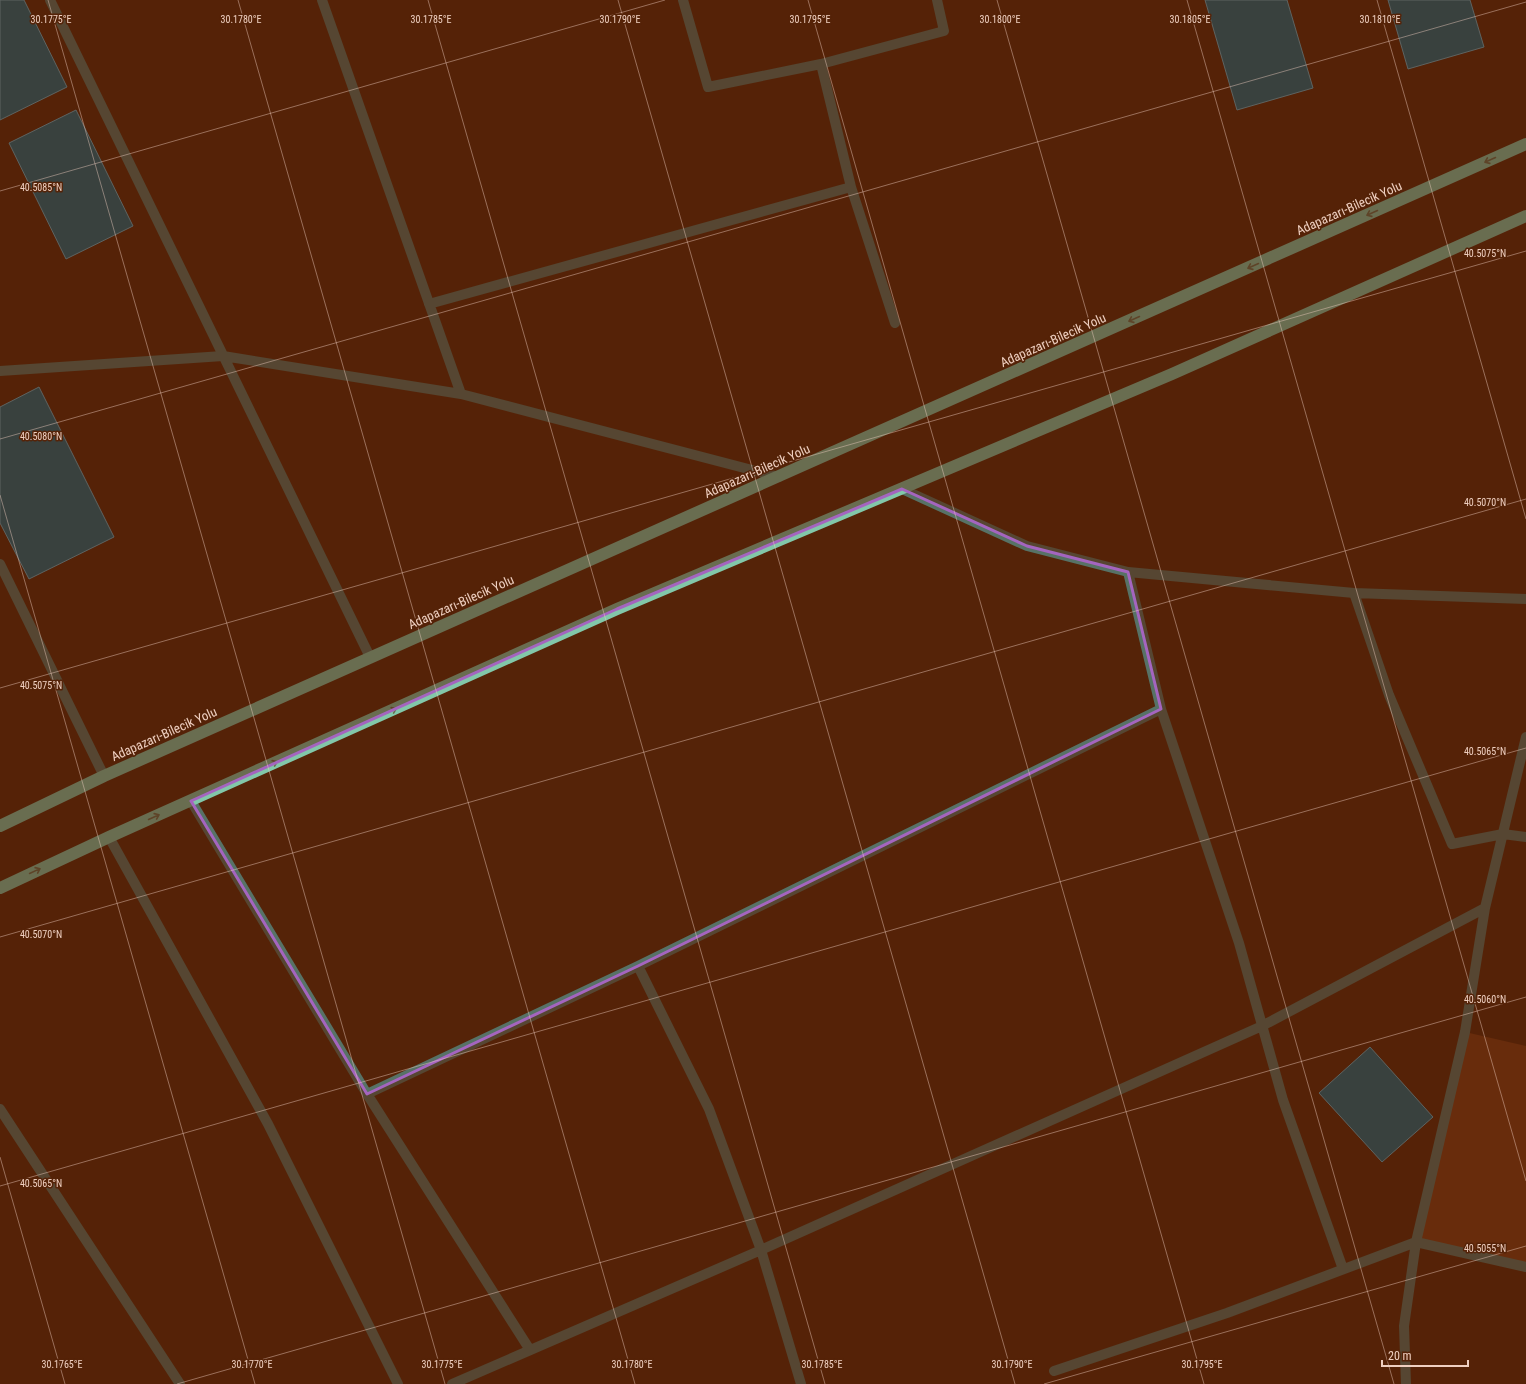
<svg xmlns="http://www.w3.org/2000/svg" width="1526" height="1384" viewBox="0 0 1526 1384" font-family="'Roboto Condensed',sans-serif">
	<rect width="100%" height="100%" fill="#552308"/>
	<path fill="#7f3812" d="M1465,1032l61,14v221l-110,-25z"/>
	<path fill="#176781" stroke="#68b1cd" d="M0,0h24l43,87 -67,33z
		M1205,0h82l26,88 -76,22z
		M1388,0h82l14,47 -76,22z
		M76,110l57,116 -67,33 -57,-116z
		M39,387l75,150 -85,42 -29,-56v-116z
		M1370,1047l63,70 -51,45 -63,-69z"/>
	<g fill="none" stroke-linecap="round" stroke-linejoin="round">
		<path stroke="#577266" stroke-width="10" d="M50,0l320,657
			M322,0l139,394
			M683,0l25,87 113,-23 123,-33 -7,-31
			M821,64l30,123
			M429,304l422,-117 44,136
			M0,371l223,-15 238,38 318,83
			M902,489l125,57 101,26 226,21 172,6
			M0,564l104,212
			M1128,572l33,137 78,234 44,157 60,169
			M1354,593l35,102 63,149 51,-10 23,3
			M191,801l176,293 163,256
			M109,837l159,287 130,260
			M638,966l71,143 52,141 40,134
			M367,1094l271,-128 523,-257
			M0,1109l180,275
			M1054,1371l173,-58 189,-71 110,25
			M452,1384l309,-134 501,-224 223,-118
			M1406,1384l-2,-58 12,-84 49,-210 20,-124 41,-171"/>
		<path stroke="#82c7a9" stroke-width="12" d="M0,826l104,-50 1422,-632
			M0,888l109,-51 508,-228 555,-235 354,-158"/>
	</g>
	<defs><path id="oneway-shaft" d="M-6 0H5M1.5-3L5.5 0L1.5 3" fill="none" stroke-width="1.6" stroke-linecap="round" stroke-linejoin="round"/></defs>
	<g stroke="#696d50">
		<use href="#oneway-shaft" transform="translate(1490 160) rotate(156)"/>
		<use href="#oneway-shaft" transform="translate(1372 213) rotate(156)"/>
		<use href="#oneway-shaft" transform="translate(1253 266) rotate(156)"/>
		<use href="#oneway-shaft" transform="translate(1134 319) rotate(156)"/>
		<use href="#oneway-shaft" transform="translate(391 711) rotate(-24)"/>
		<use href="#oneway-shaft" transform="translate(272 764) rotate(-24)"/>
		<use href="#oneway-shaft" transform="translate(154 817) rotate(-24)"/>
		<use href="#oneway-shaft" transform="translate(35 871) rotate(-25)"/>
	</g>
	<path d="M0 0H1526V1384H0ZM902,489l125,57 101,26 33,137 -523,257 -271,128 -176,-293 426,-192z" fill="#552308" fill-opacity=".55" fill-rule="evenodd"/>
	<path fill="none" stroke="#a465bf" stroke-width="3" stroke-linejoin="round" d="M902,489l125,57 101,26 33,137 -523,257 -271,128 -176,-293 426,-192z"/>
	<path fill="none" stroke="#efcfc0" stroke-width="1" stroke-opacity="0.45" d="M48,0l397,1384M238,0l397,1384M428,0l397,1384M618,0l397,1384M808,0l396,1384M997,0l397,1384M1187,0l339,1181M1377,0l149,519M0,191l665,-191M0,439l1526,-437M0,495l255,889M0,688l1526,-437M0,937l1526,-438M0,1157l65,227M0,1186l1526,-438M177,1384l1349,-387M1044,1384l482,-138"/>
	<g text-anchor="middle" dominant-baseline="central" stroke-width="3" stroke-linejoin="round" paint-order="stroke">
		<g font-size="13" fill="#efcfc0" stroke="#552308">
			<text transform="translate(1349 208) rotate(-24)">Adapazarı-Bilecik Yolu</text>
			<text transform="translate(1053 340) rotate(-24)">Adapazarı-Bilecik Yolu</text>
			<text transform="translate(757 471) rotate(-24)">Adapazarı-Bilecik Yolu</text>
			<text transform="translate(461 602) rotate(-24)">Adapazarı-Bilecik Yolu</text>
			<text transform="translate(164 734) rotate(-24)">Adapazarı-Bilecik Yolu</text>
		</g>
	</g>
	<g font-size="10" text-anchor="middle" fill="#efcfc0" stroke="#552308" stroke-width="3" stroke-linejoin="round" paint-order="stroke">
		<text x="51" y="23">30.1775°E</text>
		<text x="241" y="23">30.1780°E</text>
		<text x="431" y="23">30.1785°E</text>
		<text x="620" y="23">30.1790°E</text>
		<text x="810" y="23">30.1795°E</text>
		<text x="1000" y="23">30.1800°E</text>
		<text x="1190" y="23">30.1805°E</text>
		<text x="1380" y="23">30.1810°E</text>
		<text x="41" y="191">40.5085°N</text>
		<text x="1485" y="257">40.5075°N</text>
		<text x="41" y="440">40.5080°N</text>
		<text x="1485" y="506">40.5070°N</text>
		<text x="41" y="689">40.5075°N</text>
		<text x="1485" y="755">40.5065°N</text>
		<text x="41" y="938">40.5070°N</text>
		<text x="1485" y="1003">40.5060°N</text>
		<text x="41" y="1187">40.5065°N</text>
		<text x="1485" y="1252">40.5055°N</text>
		<text x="62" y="1368">30.1765°E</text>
		<text x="252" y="1368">30.1770°E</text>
		<text x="442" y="1368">30.1775°E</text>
		<text x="632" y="1368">30.1780°E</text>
		<text x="822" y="1368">30.1785°E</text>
		<text x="1012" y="1368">30.1790°E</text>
		<text x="1202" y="1368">30.1795°E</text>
	</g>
	<path d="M1382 1360v6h86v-6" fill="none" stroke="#efcfc0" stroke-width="2"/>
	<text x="1388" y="1360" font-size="12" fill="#efcfc0" stroke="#552308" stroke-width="3" paint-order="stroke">20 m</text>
</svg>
